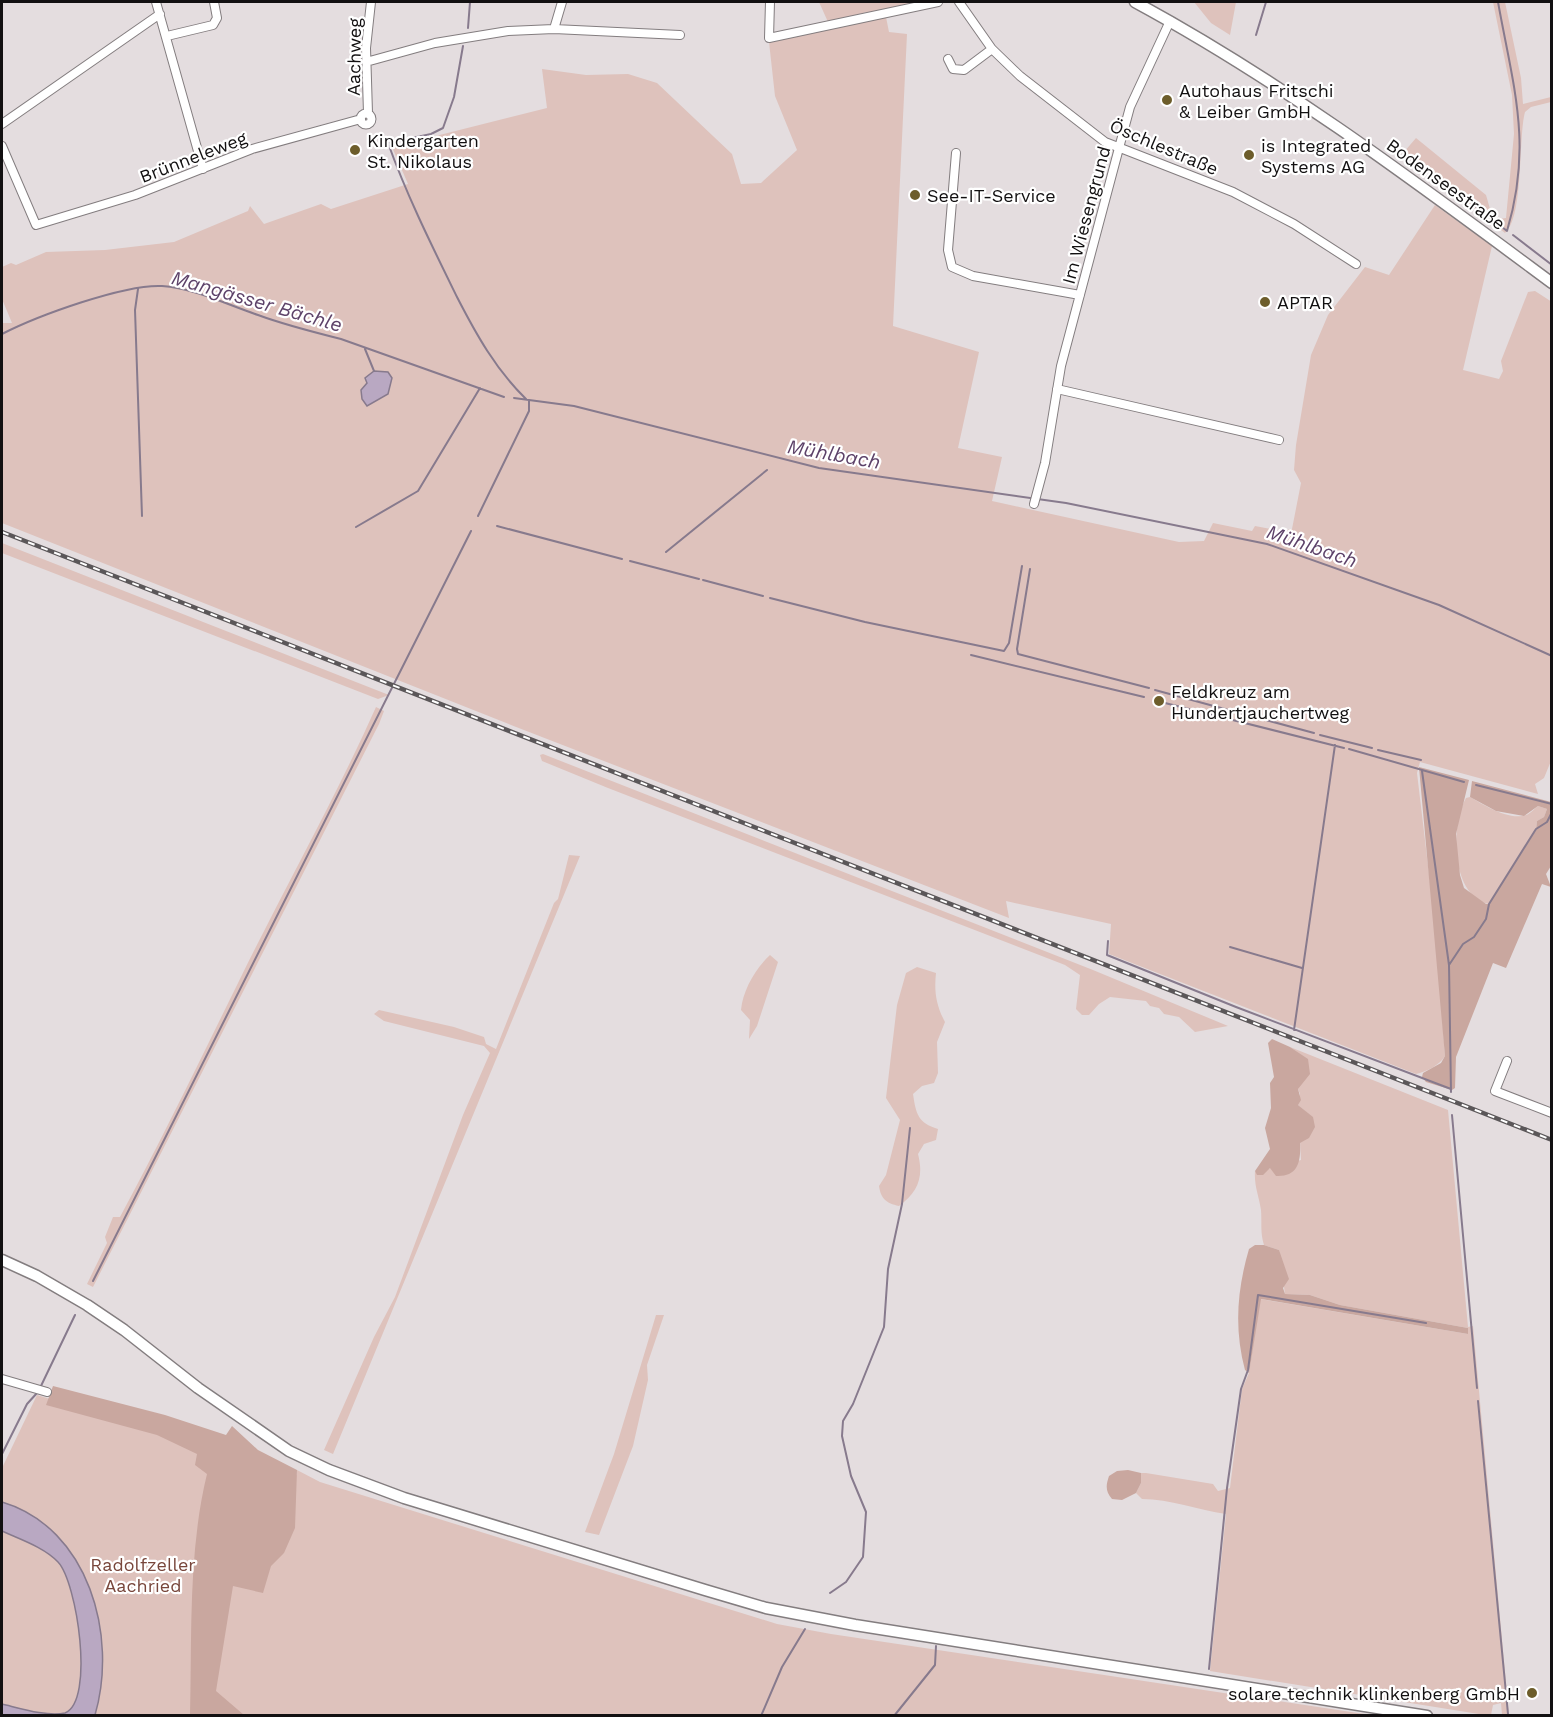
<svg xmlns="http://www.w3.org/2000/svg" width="1553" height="1717" viewBox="0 0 1553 1717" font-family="'Work Sans',sans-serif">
	<rect width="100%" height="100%" fill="#e4dddf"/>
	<path fill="#dec2bc" d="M819,2h119l-46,11 -25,-1 -39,10z
		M1194,2h42l-6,33 -19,-12z
		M1493,2h12l16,76 2,26 28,-7v5l-20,5 -6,5c-7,26 -1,105 -20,121l-101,-81 12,-14 70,57 4,14 9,10 7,-1 8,-84 -2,-39z
		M886,17l3,15 18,2 -14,292 86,26 -21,96 44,9 -10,44 187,41 25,-1 9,-18 39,8 3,-5 26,5 11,-2 9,-46 -7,-13 2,-25 15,-90 17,-40 37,-48 24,8 46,-70 57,41 -29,124 36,9 4,-8 -2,-10 27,-69 7,-1 17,11 -1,459 -7,17 -9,6 3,10 -118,-32 -3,11 19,160 9,123c-5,9 -19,16 -29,18l-307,-120 2,-30 -105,-23 3,17 -498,-193 -509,-202v-200h10l-10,-24v-32l9,-4 5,2 30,-13 59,-2 69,-8 74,-31 2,-5 14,18 57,-20 10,5 77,-25 -16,-37 155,-39 -5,-39 44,6 42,-1 29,9 75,71 9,30 20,-1 36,-33 -22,-54 -6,-54z
		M2,543l387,152 -11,4 -376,-146z
		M376,707l8,4 -5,13 -286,563 -6,-3 20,-41 -2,-6 8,-20h7c42,-78 80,-157 119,-236 45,-92 95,-180 137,-274z
		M543,754l550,216 135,56 -33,6 -16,-15 -15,-3 -5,-6 -9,-2 -4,-5 -36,-4 -11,7 -10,11h-7l-6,-6 4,-34 -15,-10 -457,-177 -66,-27 -2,-6z
		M1470,797c14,8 39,24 56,18 4,-1 8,-6 12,-9l9,3 -3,8 -7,4 -1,8 -47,75c-38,-7 -39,-79 -23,-106z
		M569,855l11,1 -247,598 -9,-4 50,-113 21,-40 68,-182 27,-62 -6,-7 -100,-25 -10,-7 5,-4 75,17 30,10 2,7 10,5 58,-146 4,-4z
		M770,955l8,7 -21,64 -8,13 1,-19 -9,-10c2,-20 14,-41 29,-55z
		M917,967l19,6c-2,18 0,32 9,49l-8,20 1,31 -4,10 -12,3 -9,8c3,20 5,29 25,35l-2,11 -12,4 -6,10c6,23 0,38 -19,52 -13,-3 -18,-7 -20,-20l7,-11 14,-55 -14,-22 11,-93 9,-32z
		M1290,1047l158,63 20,217 5,-1 36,389h-7l-1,-12 -8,2 -2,10h-6l-275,-44 16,-157c-28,-4 -56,-15 -84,-15l-6,-6 5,-10v-10h5l67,11 5,7 12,-3 12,-99 7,-16 11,-74 208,35v-6l-128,-23 -30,-10 -25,-1 -6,-44 -15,-5c-4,-13 -2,-22 -3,-35 -2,-14 -7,-24 -6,-39l3,4 12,-7 31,-8 -1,-18 12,-25 -14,-12 2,-11 -2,-5 10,-29z
		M656,1315h8l-17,50 1,15 -15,66 -34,89 -14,-3 29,-78z
		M37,1395l260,80v-5l23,12 457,142 54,10 540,81h-1369v-247z"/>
	<path fill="#c9a79f" d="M1419,767l50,13 -13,54 4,41 4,13 22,16h3l47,-74 1,-9 7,-4 3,-8 -9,-3 -14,10 -28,-5 -26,-14 2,-16 79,21v64l-5,8 5,13 -9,-3 -36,84 -13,-5 -37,94 -1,31 -3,2 -26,-8 -4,-5 1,-4 18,-10 4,-7z
		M1272,1039l18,8 18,12 2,15 -12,15 3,11 -3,5 15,12 2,10 -6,11 -9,5c1,19 -2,34 -24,33l-6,-8 -7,7h-6l-2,-4 15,-22 -5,-21 6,-20 -1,-25 4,-6 -6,-34z
		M1255,1245h9l15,5 10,29 -6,9 2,6 25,1 30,10 128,23v6l-207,-35 -12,74 -4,-3c-11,-41 -8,-80 4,-121z
		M53,1386l112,29 61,20 6,-9 26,24 39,20 -2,58 -11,25 -13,13 -8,27 -30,-7 -17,105 28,24h-54c2,-79 -2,-163 17,-241l-12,-9 2,-11 -40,-19 -111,-30z
		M1128,1470l13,3v10l-5,10 -14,7 -10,-1c-7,-8 -6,-14 -3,-23l8,-5z"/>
	<path fill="#b9a8c2" stroke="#877a8d" stroke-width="1.5" d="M374,371l14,1 4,6 -4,16 -21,12 -5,-7 -1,-9 6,-7 -2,-5z
		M2,1502c87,26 116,134 93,213h-93v-11c17,4 45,13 63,9 30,-12 12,-131 -7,-151 -14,-15 -39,-23 -56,-31z"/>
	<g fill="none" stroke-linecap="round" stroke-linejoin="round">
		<path stroke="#877a8d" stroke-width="2" d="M468,28l2,-26
			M1256,35l10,-33
			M463,46l-9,51 -11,31 -12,6 -43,9c19,53 44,103 69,154 19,37 39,73 69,102
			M1474,205l33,26c26,-87 6,-145 -9,-229
			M1513,235l39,30
			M138,289l-3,21 7,206
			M2,334c35,-18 122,-50 160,-48 32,2 66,19 96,29 27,10 55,17 83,24l163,58
			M365,349l9,22
			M514,398l60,8 245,62 247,35 201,41 172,61 113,51
			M478,516l51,-105v-10
			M497,526l125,33
			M356,527l62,-36 62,-103
			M666,552l101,-82
			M630,561l69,18
			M1030,569l-13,80 1,5 131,34
			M703,580l60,16
			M770,598l95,24 139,29 5,-8 13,-77
			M971,655l173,42
			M1155,690l77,21
			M1161,702l183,46
			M1240,713l74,20
			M1320,735l52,13
			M1349,749l115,33
			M1378,750l43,10
			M1422,771l27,194 2,127
			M1476,785l76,19
			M1108,941l-1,14 129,52 215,82
			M1230,947l72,21
			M1449,965l14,-21 11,-7 12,-18 3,-15 47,-75 11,-7 5,-10
			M1294,1030l41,-285
			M1452,1115l25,273
			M93,1281l378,-750
			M40,1388l35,-73
			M1478,1401l30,313
			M2,1454l25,-50 10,-11
			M830,1593l16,-11 17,-25 3,-45 -15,-36 -9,-40 1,-15 10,-17 31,-77 4,-58 14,-65 8,-76
			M1209,1669l18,-181 14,-99 7,-19 10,-75 168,28
			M761,1716l21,-49 23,-38
			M894,1716l41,-51 1,-19"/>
		<defs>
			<path id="street" d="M156,2l47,167
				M770,2l-1,36 169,-36
				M959,2l33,47 28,27 85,66 128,50 61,32 62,40
				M554,29l8,-27
				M167,36l46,-11 4,-7 -3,-16
				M948,59l5,10 11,1 28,-21
				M366,62l69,-19 73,-12 46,-2 126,6
				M368,113l-2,-65 5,-46
				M360.5 119a5.5 5.5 0 1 1 11 0a5.5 5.5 0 1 1-11 0Z
				M2,124l158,-110
				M2,146l34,79 99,-30 117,-46 109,-30
				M956,153l-8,97 4,17 21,9 107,19
				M1057,389l222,51
				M1034,504l11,-41 16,-97 58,-218 11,-41 40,-86
				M1507,1061l-12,30 57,22
				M2,1379l45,13"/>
			<path id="secondary" d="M1135,2c148,80 282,181 417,281
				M2,1260l35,16 50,29 37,25 74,58 91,63 40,19 75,28 301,92 61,18 89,17 572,91"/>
		</defs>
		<use href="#street" stroke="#837d7f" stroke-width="10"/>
		<use href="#secondary" stroke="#837d7f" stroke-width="13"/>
		<use href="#street" stroke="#fff" stroke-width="8"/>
		<use href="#secondary" stroke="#fff" stroke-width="10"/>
		<defs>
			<path id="rail" d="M2,532l1550,608"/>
		</defs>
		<use href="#rail" stroke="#5b5759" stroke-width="4.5"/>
		<use href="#rail" stroke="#fff" stroke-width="2" stroke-dasharray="7" stroke-linecap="butt"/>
	</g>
	<g fill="#6d5d2b" stroke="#fff" stroke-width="2">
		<circle cx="1167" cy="100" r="6"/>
		<circle cx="355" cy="150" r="6"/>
		<circle cx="1249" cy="155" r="6"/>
		<circle cx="915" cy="195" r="6"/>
		<circle cx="1265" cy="302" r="6"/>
		<circle cx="1159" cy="701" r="6"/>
		<circle cx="1532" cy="1693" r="6"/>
	</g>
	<g text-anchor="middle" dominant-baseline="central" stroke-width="4.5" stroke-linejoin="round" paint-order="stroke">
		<g font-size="18" fill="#121011" stroke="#fff">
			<text transform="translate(354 57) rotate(-89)">Aachweg</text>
			<text transform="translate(1164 147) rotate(23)">Öschlestraße</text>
			<text transform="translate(193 157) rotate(-21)">Brünneleweg</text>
			<text transform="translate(1446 184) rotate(36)">Bodenseestraße</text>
			<text transform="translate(1086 215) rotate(-75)">Im Wiesengrund</text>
		</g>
		<g font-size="18" fill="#121011" stroke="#fff" text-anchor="start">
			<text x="1179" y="90">Autohaus Fritschi<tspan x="1179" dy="21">&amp; Leiber GmbH</tspan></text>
			<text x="367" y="140">Kindergarten<tspan x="367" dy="21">St. Nikolaus</tspan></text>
			<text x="1261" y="145">is Integrated<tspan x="1261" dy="21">Systems AG</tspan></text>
			<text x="927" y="195">See-IT-Service</text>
			<text x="1277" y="302">APTAR</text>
			<text x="1171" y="691">Feldkreuz am<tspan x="1171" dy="21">Hundertjauchertweg</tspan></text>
			<text x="1520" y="1693" text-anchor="end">solare technik klinkenberg GmbH</text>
		</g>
		<g font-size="18" fill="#78463b" stroke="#fff">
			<text x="143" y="1564">Radolfzeller<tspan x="143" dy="21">Aachried</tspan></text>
		</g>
		<g font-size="20" font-style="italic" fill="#5d4269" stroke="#fff">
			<text transform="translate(257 301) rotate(16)">Mangässer Bächle</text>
			<text transform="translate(834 454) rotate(10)">Mühlbach</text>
			<text transform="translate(1312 546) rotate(19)">Mühlbach</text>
		</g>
	</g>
	<rect width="1553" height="1717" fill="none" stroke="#121011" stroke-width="6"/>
</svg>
